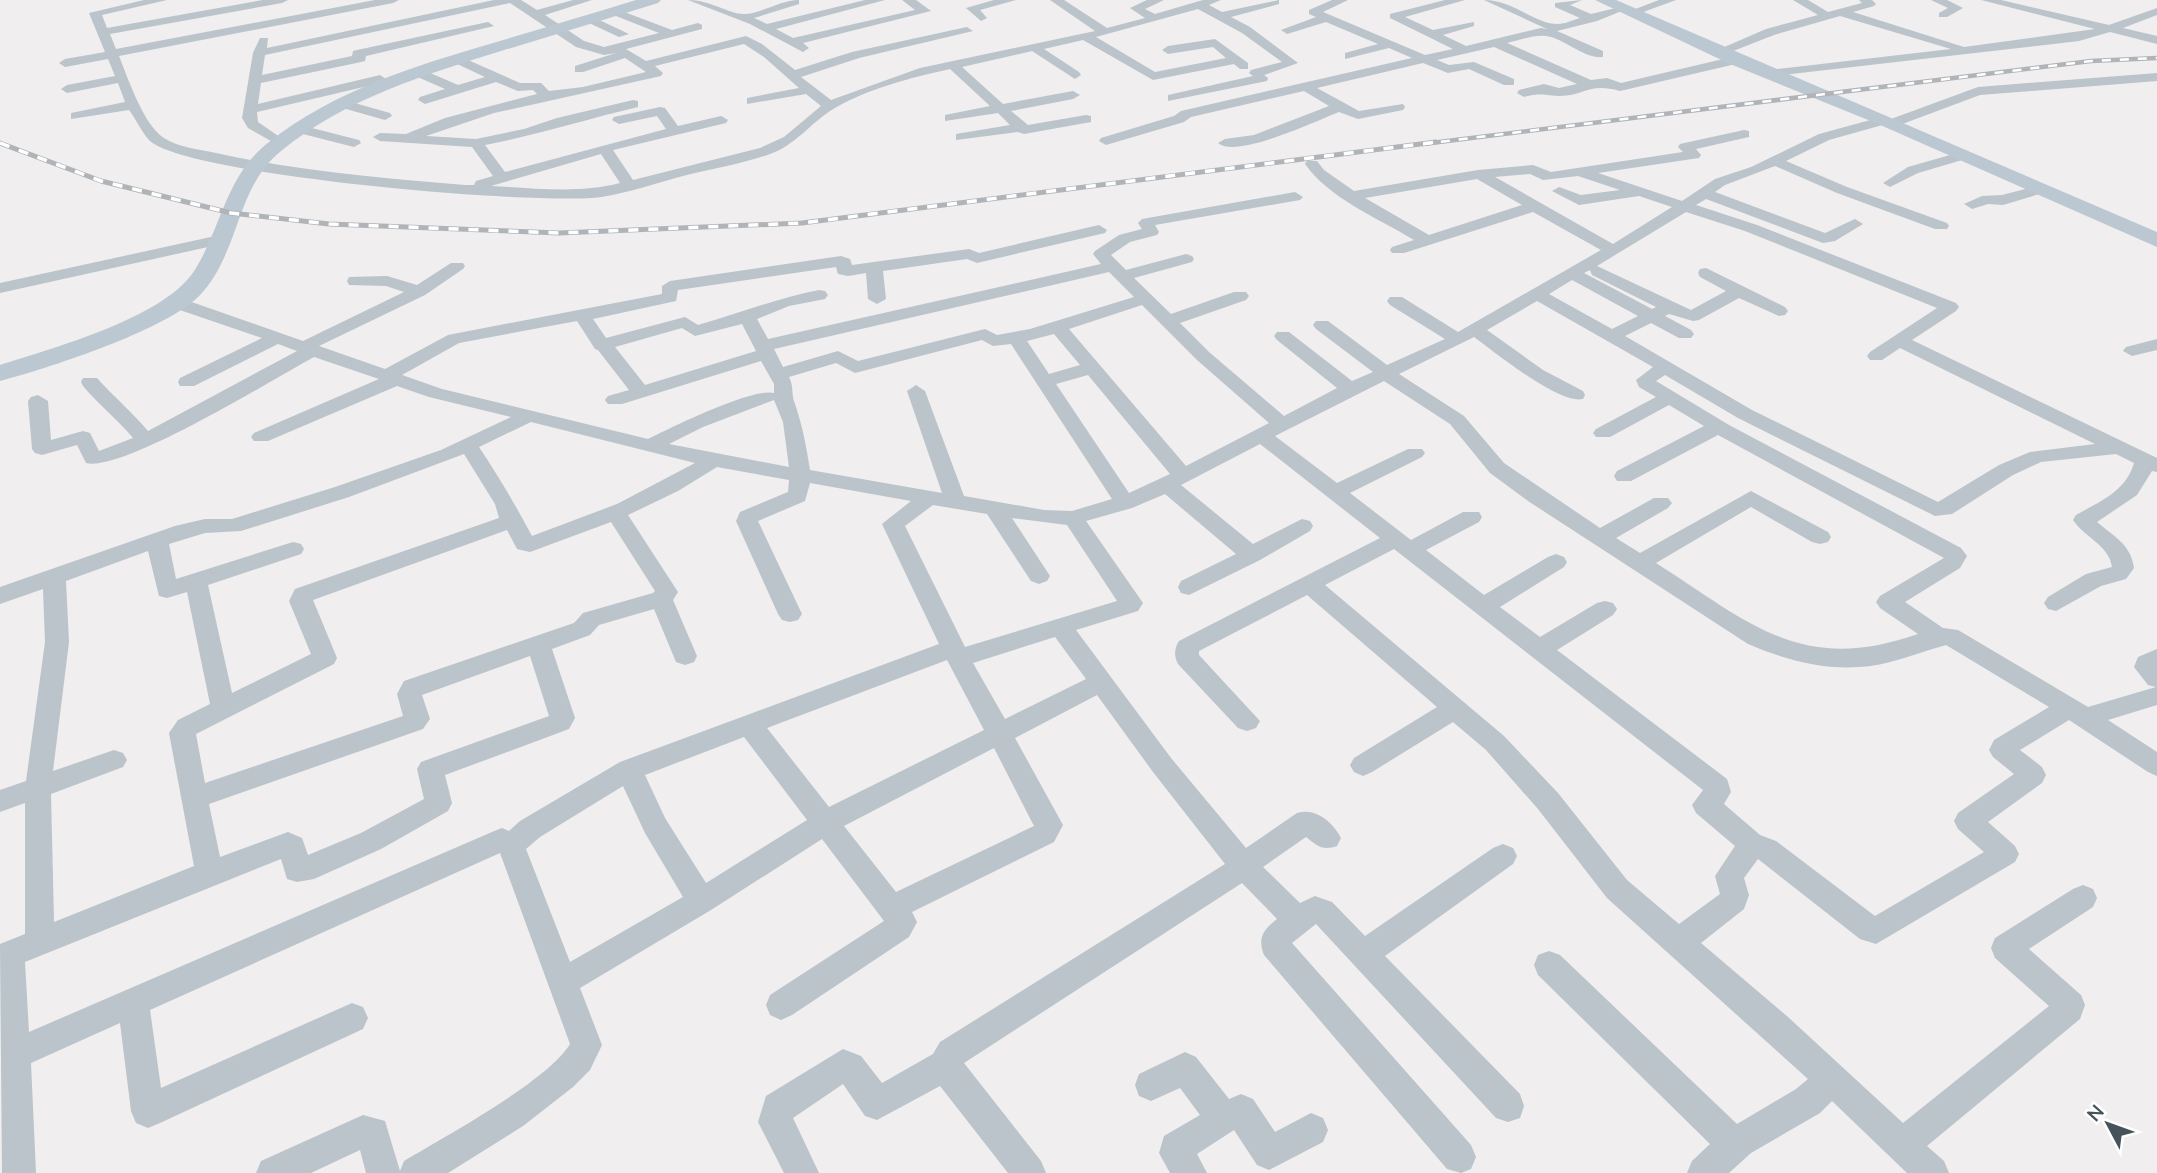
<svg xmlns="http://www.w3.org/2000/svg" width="2157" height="1173" viewBox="0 0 2157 1173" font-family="'Nunito Sans',sans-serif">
	<rect width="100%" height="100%" fill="#f0eeee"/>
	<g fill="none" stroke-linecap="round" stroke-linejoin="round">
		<path fill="#bac4ca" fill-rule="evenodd" d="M144,0h23l-65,15 5,13 156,-28h25l-6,3 -172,31 6,15 259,-49h24l-6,3 -274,53c8,20 23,64 41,79 14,12 38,14 56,18 82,18 165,25 249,32h9l2,-4 17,-5 -21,-29 -92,-6 -7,-4 7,-4 26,1 39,-16 92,-24 -4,-4 -15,1 -22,-9 -71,22 -7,-4 2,-3 25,-8 -32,-14v-6h8l37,16 27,-8 -30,-14v-6l4,-1 61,27h21l8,8 34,-4 63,-15 -21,-14 -42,14h-8v-6l41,-13 -12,2 -28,-8 -66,-44 -245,52 -3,20 90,-19 1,-5 4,-1 131,-28 6,4 -128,30 -1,5 -4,1 -100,21 -3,21 122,-29 6,4 -1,3 -128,30 1,10 29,20 -7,4 -32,-18 -6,-10 11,-65 7,-15h8l-1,10 227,-48h27l16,10 36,-10h19l-47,15 39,26 20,6 55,-14 -48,-19v-4h8l53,20 26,-7 4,2v4l-76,20 20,12 100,-25 16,8 33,26 57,-18 115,-25 6,4 -114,27 -58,19 30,23 89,-32 175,-37 -45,-31h14l43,28 38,-10 -15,-10 17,-8h17l-19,9 10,5 48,-14h18l-12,5 13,7 57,-12v4l-48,13 19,10 48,36 -34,12 4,3 -1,3 -99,20v-6l85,-19 -4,-3 2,-3 31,-8 -40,-29 -44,-24 -102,28 59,35 71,-14 -13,-11 -45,7 -6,-4 6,-4 47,-7 33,24v6h-8l-6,-5 -81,16 -70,-40 -39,9 35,23 2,3 -6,4 -43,-28 -70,16 41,37 70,-13 7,4 -7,4 -62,12 17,14 58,-10 5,1v6l-67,12 -6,-2 -62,8v-6l54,-9 -12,-12 -53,8v-6l45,-9 -40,-37c-40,9 -85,20 -120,42 -21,14 -35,34 -60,43 -28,10 -59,15 -87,22 -27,7 -55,17 -82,21 -61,9 -411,-21 -451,-56 -8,-8 -14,-22 -21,-31l-58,9v-6l54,-11 -7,-19 -51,10 -6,-4 6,-4 48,-9 -7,-17 -43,8 -6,-4 6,-4 40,-7 -16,-39zM744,44l20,13 35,31 -52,10v6l59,-10 15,12 -37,31 -24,11 -127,32 -20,-30 113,-27 2,-3 -7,-4 -43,10 -13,-18 -5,-1 -46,10 -2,3 7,4 38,-8 9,13 -161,43 -20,-27c52,-10 102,-26 153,-38v-6l-5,-1 -76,18 -33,11 -48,10 -50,-3 68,-23 167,-37 2,-3 -8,-7zM601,154l19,29c-42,11 -86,5 -129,3z
			M688,0c23,0 40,14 56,14 17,0 36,-14 55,-14v4l-45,14 13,6 98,-24h20l-109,29 17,9 122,-28 -13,-10h14l15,11 -128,32 6,5 -6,4 -53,-28z
			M994,0h22l-36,10 7,8 -6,3 -15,-13z
			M1332,0h16l-25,12 102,43 28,-6 -63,-31v-4l55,-14h20l-60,17 28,13 41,-8v4l-31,9 23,11 75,-18 6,1 -63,-29c29,0 51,24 74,24 7,0 15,-4 22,-6l-25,-11v-4l27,-3 -12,5 21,9 33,-8v4l-27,11 -40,10 46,20v6c-17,2 -35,-15 -52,-20 -14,-4 -30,3 -44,6l84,37 16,-2 14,5 115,-27 6,4 -2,3 -120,28c-32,-9 -37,6 -62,5 -16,-1 -17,-3 -34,1l-7,-4 2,-3 25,-6 15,4 18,-4 -83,-37 -57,13 12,5 25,-3 40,17v6h-10l-35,-16 -21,4 -25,-10 -106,25 42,23 44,-7 2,3 -2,3 -45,9 -19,-7c-23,9 -103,47 -121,31l7,-4 29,-4 75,-29 -25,-15 -113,26 -7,5 -78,23 -7,-4 2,-3 73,-22 7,-5 231,-53 -23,-10 -44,11v-6l33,-9 -52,-22 -39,12 -6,-4 35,-13 -7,-3v-4z
			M1659,0h17l-41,15 -10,-2z
			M1793,0h15l20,12 34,-9 -3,-3h13l4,4 -2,2 -21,6 111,35 131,-18 -114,-29h20l108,25 48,-17v7l-34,13 34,8v8l-47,-12 -31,9 -313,36 -2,-3 6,-4 181,-21 -111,-33 -66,19 -51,20 -10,-3 53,-23 52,-14z
			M1931,0h16l16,8 -16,9h-8v-4l9,-5z
			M587,18h8l34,16 -10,3 -32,-15z
			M2157,73v8l-177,14 -83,31 -11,-2 -57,16 -43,21 61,26 100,36 2,3 -2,3h-12l-98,-36 -62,-27 -50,19 -10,7 110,41 30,-14 8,5 -28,17 -12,2 -117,-44 -10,6 61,20 199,78 3,4 -3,4 -44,29 245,118v14l-5,-1 -15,24 -40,27c16,14 34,22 37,46l-8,11 -25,7 -45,25 -8,-2 -4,-6 4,-6 38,-23 26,-7c-3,-22 -28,-30 -39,-47l3,-5c25,-14 50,-24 58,-52l-18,-9 -75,8 -28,13 -61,39 -17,2 -197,-98 -73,-43 -9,6 73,44 232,123 6,8 -7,12 -55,34 38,26 15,2 130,77 68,-20 -8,-2 -14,-18 4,-10 19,-8v56l-49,15 49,32v24l-9,-4 -79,-52 -49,30 22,17 4,8 -4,8 -54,39 27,24 4,8 -4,8 -139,82 -16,-5 -102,-80 -14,19 5,17 -5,14 -43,34 87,74 115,106 146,-117 -54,-48 -4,-10 4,-10 78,-49 10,-4 10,4 4,9 -4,9 -64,42 52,46 4,10 -5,14 -153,127 17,15 5,12h-42l-75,-72 -12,12 -69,40 -22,20h-42l5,-12 18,-17 -172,-169 -4,-10 4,-10 11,-4 11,4 177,169 59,-35 12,-10 -201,-181 -69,-89 -52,-59 -33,-28 -81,50 -9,4 -9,-4 -4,-7 4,-7 83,-51 -130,-112 -108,56v4l61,66 -4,7 -9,3 -9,-3 -60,-64c-4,-8 -4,-15 1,-23l201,-103 -120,-94 -79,41 72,59 49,-25 8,2 3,5 -3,5 -50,29 -71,35 -8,-2 -3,-6 3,-6 55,-27 -71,-60 -33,14 -46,13 57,82 -5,8 -62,19 95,128 75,90 51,-35c18,-6 36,9 44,25l-4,8c-14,5 -20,0 -31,-9l-43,30 37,36 15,-7 17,6 33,34 128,-88 10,-4 10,4 4,8 -4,8 -128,92 135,138 4,12 -4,12 -12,4 -12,-4 -180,-194 -24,19 179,202 5,12 -5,12 -10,4 -14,-4 -183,-214c-7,-17 0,-26 13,-36l-35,-36 -278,180 77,98 5,12h-38l-68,-87 -63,34 -12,-4 -22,-32 -50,34 26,55h-35l-26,-51 8,-26 77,-47 18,7 21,27 51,-29 7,-12 285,-178 -72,-92 -56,-77 -82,43 48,87 -9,17 -142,70 5,10 -8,15 -117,78 -11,5 -11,-5 -4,-10 4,-10 114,-74 -62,-82 -111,71 -131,78 22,57 -12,25 -17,17 -50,39 -75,47h-82l-6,-23 -49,23h-55l5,-12 102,-46 22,6 15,50 4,-10c40,-24 144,-80 166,-117l-70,-191 -350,157 11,78 191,-85 11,4 5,11 -5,11 -203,94 -12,5 -12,-5 -5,-12 -11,-88 -89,40 5,110h-34l-2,-229 25,-10v-131l-25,9v-22l26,-9 19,-139 -2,-53 -43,15v-17l175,-61 30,-7h27l103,-32 106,-37 70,-33 -82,-20 -32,-11 -129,55h-14l-3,-4 3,-4 125,-54 -65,-22c-39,21 -192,116 -228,106l-9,-18 -35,10 -7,-2 -3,-4 -4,-48 3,-4 7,-2 10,6 3,39 32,-9 7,2 9,18 34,-13c-16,-19 -34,-33 -50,-52l-2,-4 2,-4h14c17,19 35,34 51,53l149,-80 -19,-7 -84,42h-14l-2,-4 2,-4 82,-40 -91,-31 -3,-4 3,-4h12l120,42 101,-49 -18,-6 -37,-1 -2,-4 2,-4 38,-1 30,9 34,-22h12l2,3 -2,3 -38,26 -106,51 66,23 63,-34 214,-41v-8l8,-5 171,-25 9,3 2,6 117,-16 10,4 120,-28 8,5 -2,3 -128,30 -10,-4 -84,12 3,28 -9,5 -9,-5 -2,-26 -18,3 -10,-2 -2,-7 -158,23 -2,11 -83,18 13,19 79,-21 13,8c41,-12 80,-27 121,-35l6,1 3,4 -3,4 -36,7 -32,13 11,20 333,-75 -8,-10 2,-3 24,-16 23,-6 -4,-6 4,-4 153,-27 8,5 -3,3 -145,25 4,7 -2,3 -27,7 -19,13 15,15 60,-16 6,2 2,3 -2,3 -58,16 37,36 63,-22h12l3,4 -3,4 -66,23 29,29 75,64 53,-28 -60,-48 -3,-4 3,-4h12l63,49 21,-9 -57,-43 -3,-4 3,-4h12l59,44 58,-26 -55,-34 -3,-4 3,-4h12l56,35 143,-82 -68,-38 -129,41h-12l-2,-3 2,-3 22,-7c-36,-22 -84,-41 -109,-76l2,-3h10l7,9 30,21 124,-21 55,-5 18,7 132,-20 -5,-5 2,-3 64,-14 5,1v6l-53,12 5,6 -2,3 -101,15 84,28 33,-22 36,-12 68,-33 66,-18 6,3 87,-32zM1530,174l13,6 35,-4 42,14 -39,5 -22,-8 -7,4 27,14 60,-9 33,11 -59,37 -118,-67zM1477,179l45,26 -93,30 -64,-37zM1686,212l59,19 192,77 -67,44 -3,4 3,4h12l18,-12 195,96 -65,8 -31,13 -61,37 -186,-92 -127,-74 26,-13 28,15h12l3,-4 -3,-4 -26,-14 4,-2 24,7 6,-1 40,-22 40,18 6,-1 3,-4 -3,-4 -79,-39 -6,1 -2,4 2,4 26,14 -35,19 -94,-44zM1590,270l2,5 64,32 -4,2 -68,-36zM1109,272l25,25 -104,32 -33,6 -12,-6 -127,32 -20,-10 -55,16 -9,-18zM1572,280l66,36 -26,13 -63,-35zM1537,301l116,66 -17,13 3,7 17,10 -60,32 -3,4 3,4h14l59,-32 35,21 -87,45 -3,5 3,5h14l87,-46 226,123 -64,38 -4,6 4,6 38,26c-117,41 -168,-11 -262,-71l95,-56 61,35 8,2 8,-2 3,-5 -3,-5 -77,-41 -111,62 -24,-15 52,-30 4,-5 -4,-5h-14l-54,30 -96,-65 -40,-47 -65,-42 75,-37c21,15 85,68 109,62l2,-4 -2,-4 -40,-21 -56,-40zM1142,305l55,55 72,63 -83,43 -117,-137zM577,321l18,28 3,1 31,40 -21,6 -3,4 3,4h14l139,-43 13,23v9c-20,-6 -104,35 -126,46l-206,-50 -40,-14 57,-32zM742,324l14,27 -111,34 -30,-38 67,-19 13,8zM1054,334l26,31 -31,9 -22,-33zM982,340l11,6 18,-2 101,155 -40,12 -28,-1 -80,-14 -39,-105 -9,-6 -9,6 35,102 -132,-23c-4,-25 -7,-42 -15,-66 -4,-9 -1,-18 -6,-27l47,-14 19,10zM1088,375l82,99 -41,19 -73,-109zM1384,381l66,43 40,49 38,28 220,143c44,19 94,31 142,18 19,-5 38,-12 56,-17l103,62 -55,33 -5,10 4,7 21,17 -56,39 -4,8 4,8 26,23 -109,64 -99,-75 -16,-6 -36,-31 7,-12 -4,-13 -170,-129 56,-35 4,-6 -4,-6 -8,-2 -8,2 -57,34 -40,-30 64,-40 3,-5 -3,-5 -8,-3 -8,3 -64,38 -58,-45 53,-28 3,-5 -3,-5h-16l-52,28 -61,-47 72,-36 3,-4 -3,-4h-14l-71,34 -62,-47zM774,400l9,22 6,45 -120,-23 34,-17zM531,422l164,41 -78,41 -85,32c-16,-30 -33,-59 -53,-89zM464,454l31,50 4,14 -204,71 -6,12 22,53 -79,39 -24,-108 93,-31 3,-5 -3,-5 -8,-2 -117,37 -7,-35 36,-11 36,-2 108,-34zM717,467l72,13 -1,12 -48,20 -4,9 42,93 4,6 8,2 8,-2 4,-6 -44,-93 47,-20 5,-18 101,18 -29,23 57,120 -319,118 -100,59 -11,10 -7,-3 -10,4 -463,200 -4,-70 256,-103 6,20 10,3 17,-3 67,-30 67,-38 4,-8 -7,-28 124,-46 6,-11 -23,-69 38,-14 9,-10 55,-16 22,53 9,3 9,-3 3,-6 -24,-56 5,-8 -50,-77 50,-24zM933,505l54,9 44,67 8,3 8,-3 3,-5 -38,-58 55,7 50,76 -152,46 -60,-121zM611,522l44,69 -2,2 -70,20 -9,10 -170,58 -7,13 6,22 -198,67 -9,-49 138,-70 3,-6 -24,-58 194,-70 10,19 13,3zM1394,549l309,241 -11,15 4,8 39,33 -20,30 5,18 -41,30 -52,-44 -69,-87 -54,-57 -179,-151zM148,551l11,45 8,2 20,-6 23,112 -32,16 -9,13 25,133 -140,56 -3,-128 72,-27 4,-7 -4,-7 -9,-3 -61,21 16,-129 -3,-61zM1055,637l31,42 -81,40 -32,-56zM530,656l19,60 -128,46 -4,7 7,30 -63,34 -53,22 -6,-17 -14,-6 -68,25 -11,-53 214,-75 7,-10 -8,-24zM947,660l37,70 -155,77 -62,-79zM744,737l63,83 -101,63 -41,-65 -20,-43zM994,748l40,78 -138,66 -52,-66zM623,786l22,47 38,64 -113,65 -44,-113 14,-12z
			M344,100l46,13 2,3 -7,4 -46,-13v-6z
			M300,125l59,15 2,3 -7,4 -59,-15v-6z
			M1964,151l7,4 -2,3 -51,15 -28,14 -7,-4 25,-16z
			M2041,185l7,4 -2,3 -43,13 -15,-1 -16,5 -8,-5 18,-8 20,-1z
			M220,235l6,2 2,3 -2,3 -226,50v-10z
			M2157,339v11l-25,6 -9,-5 3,-4z
			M1185,1052l11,5 33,42 12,-5 12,5 22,33 36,-19 12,5 5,12 -5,12 -54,28 -12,-5 -23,-35 -37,24 10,19h-37l-11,-20 5,-17 36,-21 -20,-27 -29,13 -12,-5 -4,-11 4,-11z"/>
		<path fill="#bcc8d1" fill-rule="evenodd" d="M636,0h25l-3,3c-52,16 -104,32 -157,48 -77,24 -156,48 -220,100 -37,30 -40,75 -61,115 -7,14 -17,28 -29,37 -39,31 -142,65 -191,78v-16c53,-17 168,-48 196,-97 26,-43 30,-93 73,-126 65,-51 142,-75 221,-98 49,-15 98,-29 146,-44z
			M1595,0h21l541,232v15l-279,-123 -148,-60z"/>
		<defs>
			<path id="rail-far1" d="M1423,144l668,-83 66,-3"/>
			<path id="rail" d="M0,143l101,38 130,32 98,11 230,9 243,-10 634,-81"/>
		</defs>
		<use href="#rail-far1" stroke="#b0b4b8" stroke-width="4.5"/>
		<use href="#rail" stroke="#b0b4b8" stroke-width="5"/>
		<use href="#rail-far1" stroke="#fff" stroke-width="2.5" stroke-dasharray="9" stroke-linecap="butt"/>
		<use href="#rail" stroke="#fff" stroke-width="3.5" stroke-dasharray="10" stroke-linecap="butt"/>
	</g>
	<g transform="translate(2108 1124) rotate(311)" stroke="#ffffff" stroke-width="5" paint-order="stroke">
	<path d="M0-5L12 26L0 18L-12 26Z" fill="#47535a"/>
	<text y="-10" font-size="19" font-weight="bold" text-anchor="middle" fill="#47535a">N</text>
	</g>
</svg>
